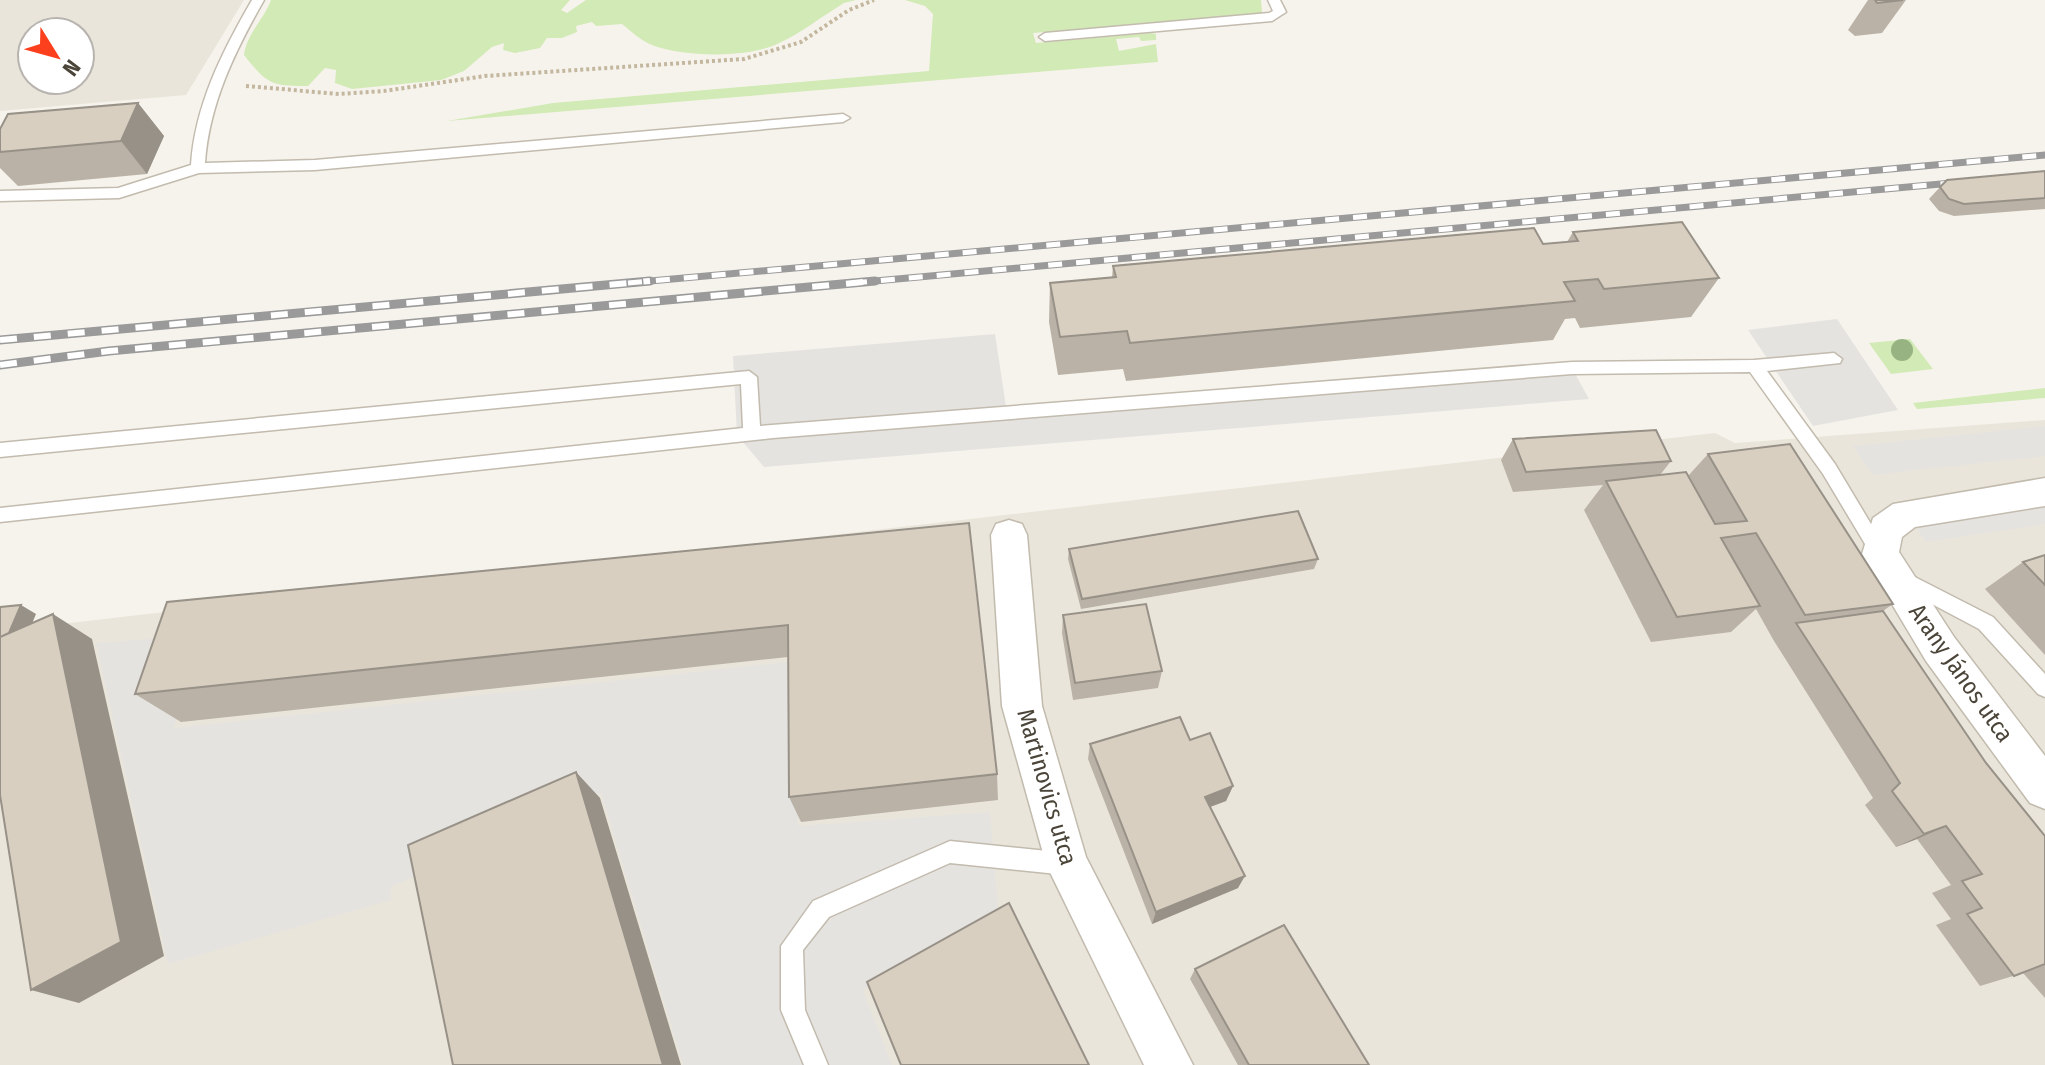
<svg xmlns="http://www.w3.org/2000/svg" width="2045" height="1065" viewBox="0 0 2045 1065" font-family="'Fira Sans Condensed',sans-serif">
	<rect width="100%" height="100%" fill="#f6f3ec"/>
	<path fill="#eae5da" fill-rule="evenodd" d="M0,0h244l-58,95 -186,16zM80,32v48h-48v-48z
		M2045,420v645h-2045v-434l1715,-198 20,10z"/>
	<path fill="#d2eab5" d="M271,0h299l-9,10 6,3 19,-13h270l-12,3c-22,13 -45,32 -69,42 -30,13 -92,12 -123,0 -12,-5 -20,-13 -30,-21l-26,2 -4,-4 -16,4 1,6 -15,6h-15l-7,10 -25,5 -12,-3 1,-7 -12,4 -28,24 -23,9 -89,9 -17,-6 1,-13 -11,-2 -17,18c-37,0 -41,-2 -64,-31 3,-22 19,-34 27,-55z
		M905,0h356l1,13 -229,20 3,10 115,-10 5,1v6l-15,1 -2,-4 -23,2 3,12 37,-7 2,18 -711,59 106,-18 376,-32 4,-57 -8,-8z
		M1910,339l23,30 -42,5 -22,-31z
		M2045,388v10l-128,11 -4,-6z"/>
	<path fill="#e5e3e0" d="M1837,319l61,91 -85,16 -65,-96z
		M995,334l12,79 565,-45 17,31 -825,68 -27,-32 -4,-79z
		M2045,426v30l-173,19 -19,-29z
		M2045,493v31l-119,18 -20,-28z
		M203,635l-29,93 623,-67 1,165 192,-14 9,106 -136,72 29,75h-209l-82,-272 -210,94v13l-223,64 -72,-321z"/>
	<g fill="none" stroke-linecap="round" stroke-linejoin="round">
		<defs>
			<path id="service" d="M252,0h12c-29,51 -55,104 -59,163l110,-3 528,-46 7,4 -7,4 -528,48 -116,3 -80,25 -119,3v-10l118,-3 73,-23c4,-60 31,-113 61,-165z
				M1268,0h12l6,12 -14,9 -227,20 -6,-4 6,-4 224,-20 4,-2z
				M1834,353l8,6 -2,4 -73,8 68,93 54,90 -3,5 -6,3 -6,-3 -51,-85 -73,-102 -178,2 -799,64 -773,84v-14l743,-80 -2,-44 -741,73v-14l749,-72 8,6 3,49 812,-64 182,-2z
				M1903,571l90,46 52,57v23l-7,-3 -59,-65 -83,-44 -2,-6 2,-6z
				M950,841l117,12 8,3 3,8 -3,8 -8,3 -117,-12 -121,54 -26,33 2,60 23,55h-24l-23,-55v-64l32,-45z"/>
			<path id="minor" d="M2045,478v28l-130,21 -13,10 -3,15 55,85 91,119v53l-15,-6 -104,-142 -64,-107 11,-36 20,-14z
				M1009,520l13,4 5,11 15,171 44,151 107,208h-49l-98,-201 -44,-158 -11,-171 5,-11z"/>
		</defs>
		<use href="#service" stroke="#c2bbae" stroke-width="3"/>
		<use href="#minor" stroke="#c2bbae" stroke-width="3"/>
		<path stroke="#c4b79f" stroke-width="4" stroke-dasharray="3 3" stroke-linecap="butt" d="M246,86l93,8 45,-3 101,-15 259,-17 57,-17 48,-32 25,-10"/>
		<use href="#service" fill="#fff" fill-rule="evenodd"/>
		<use href="#minor" fill="#fff" fill-rule="evenodd"/>
		<defs>
			<path id="rail-far1" d="M628,283l1417,-128
				M853,283l1110,-101"/>
			<path id="rail" d="M0,340l650,-59
				M0,365l109,-14 766,-70"/>
		</defs>
		<use href="#rail-far1" stroke="#9a9a9a" stroke-width="7"/>
		<use href="#rail" stroke="#9a9a9a" stroke-width="9"/>
		<use href="#rail-far1" stroke="#fff" stroke-width="5" stroke-dasharray="14" stroke-linecap="butt"/>
		<use href="#rail" stroke="#fff" stroke-width="6" stroke-dasharray="17" stroke-linecap="butt"/>
	</g>
	<circle fill="#97b381" cx="1902" cy="350" r="11"/>
	<path fill="#bab2a6" d="M1868,0h38l-24,33 -27,3 -7,-6z
		M138,103l26,33 -17,38 -129,12 -18,-18v-16z
		M2045,171v38l-91,7 -15,-5 -10,-12 11,-12z
		M1573,232l146,46 -28,39 -111,11 -5,-10 -10,1 -12,21 -427,41 -3,-12 -65,6 -9,-53 1,-39 62,-6 1,-11 430,-22 24,-2z
		M1513,439l158,22 -11,14 28,1 20,-22 185,150 -10,7 103,152 59,73v162l-22,-25 -43,13 -44,-61 15,-6 -19,-26 19,-8 -34,-46 -21,8 -31,-42 8,-7 -99,-157 -18,-32 -25,23 -80,10 -67,-132 19,-25 -90,7 -12,-32z
		M969,523l28,251 1,26 -197,22 -12,-25 -1,-140 -607,65 -46,-28z
		M1069,549l249,10 -4,10 -233,40 -13,-50z
		M2045,555v100l-60,-66 38,-27z
		M1063,615l99,56 -4,17 -85,12 -11,-67z
		M1190,740l43,46 -7,15 -16,6 28,81 -86,36 -64,-165 2,-15z
		M1195,969l174,96h-131l-48,-86z"/>
	<path fill="#979187" d="M138,103l26,33 -17,38 -26,-33z
		M21,605l15,9 -15,36 -15,-10z
		M53,614l39,25 72,317 -85,47 -48,-13z
		M576,772l24,26 81,267h-18z
		M1233,786l-7,15 -27,10 6,-14z
		M1946,826l-29,13 -21,8 28,-13z
		M1245,876l-7,12 -86,36 4,-12z"/>
	<path fill="#d8cfc1" stroke="#979187" stroke-width="2" d="M1875,0h28l-26,3z
		M138,103l-17,38 -121,11v-23l8,-15z
		M2045,171v27l-81,6 -15,-5 -9,-12 7,-7z
		M1682,222l37,56 -115,11 -6,-10 -34,3 11,19 -445,42 -3,-12 -67,6 -10,-54 66,-6 -3,-11 421,-38 9,16 35,-3 -5,-9z
		M1656,430l15,31 -145,11 -13,-33z
		M1790,444l103,160 -88,11 -49,-82 -35,5 39,68 -83,11 -71,-136 80,-9 29,52 32,-3 -39,-67z
		M1298,511l20,48 -236,40 -13,-50z
		M969,523l28,251 -208,23 -1,-172 -653,69 32,-92z
		M2045,555v30l-22,-23z
		M1146,604l16,67 -87,12 -12,-68z
		M21,605l-12,28 -9,4v-30z
		M1883,611l103,152 59,73v128l-31,12 -47,-62 15,-6 -20,-27 20,-7 -36,-48 -22,8 -32,-43 8,-8 -104,-160z
		M53,614l68,328 -90,48 -31,-195v-158z
		M1180,717l10,23 20,-7 23,53 -28,11 40,79 -89,36 -66,-168z
		M576,772l87,293h-210l-45,-220z
		M1009,903l80,162h-188l-34,-83z
		M1284,925l85,140h-120l-54,-96z"/>
	<g text-anchor="middle" dominant-baseline="central" stroke-width="6" stroke-linejoin="round" paint-order="stroke">
		<g font-size="24" fill="#4b4439" stroke="#fff">
			<text transform="translate(1961 673) rotate(55)">Arany János utca</text>
			<text transform="translate(1047 787) rotate(74)">Martinovics utca</text>
		</g>
	</g>
	<g transform="translate(56 56) rotate(127)"><circle r="38" fill="#ffffff" stroke="#b7b4b0" stroke-width="2"/>
	<path d="M0-6L14 30L0 20L-14 30Z" fill="#fc3f1d"/>
	<text y="-12" font-size="22" font-weight="bold" text-anchor="middle" fill="#4b4439">N</text>
	</g>
</svg>
